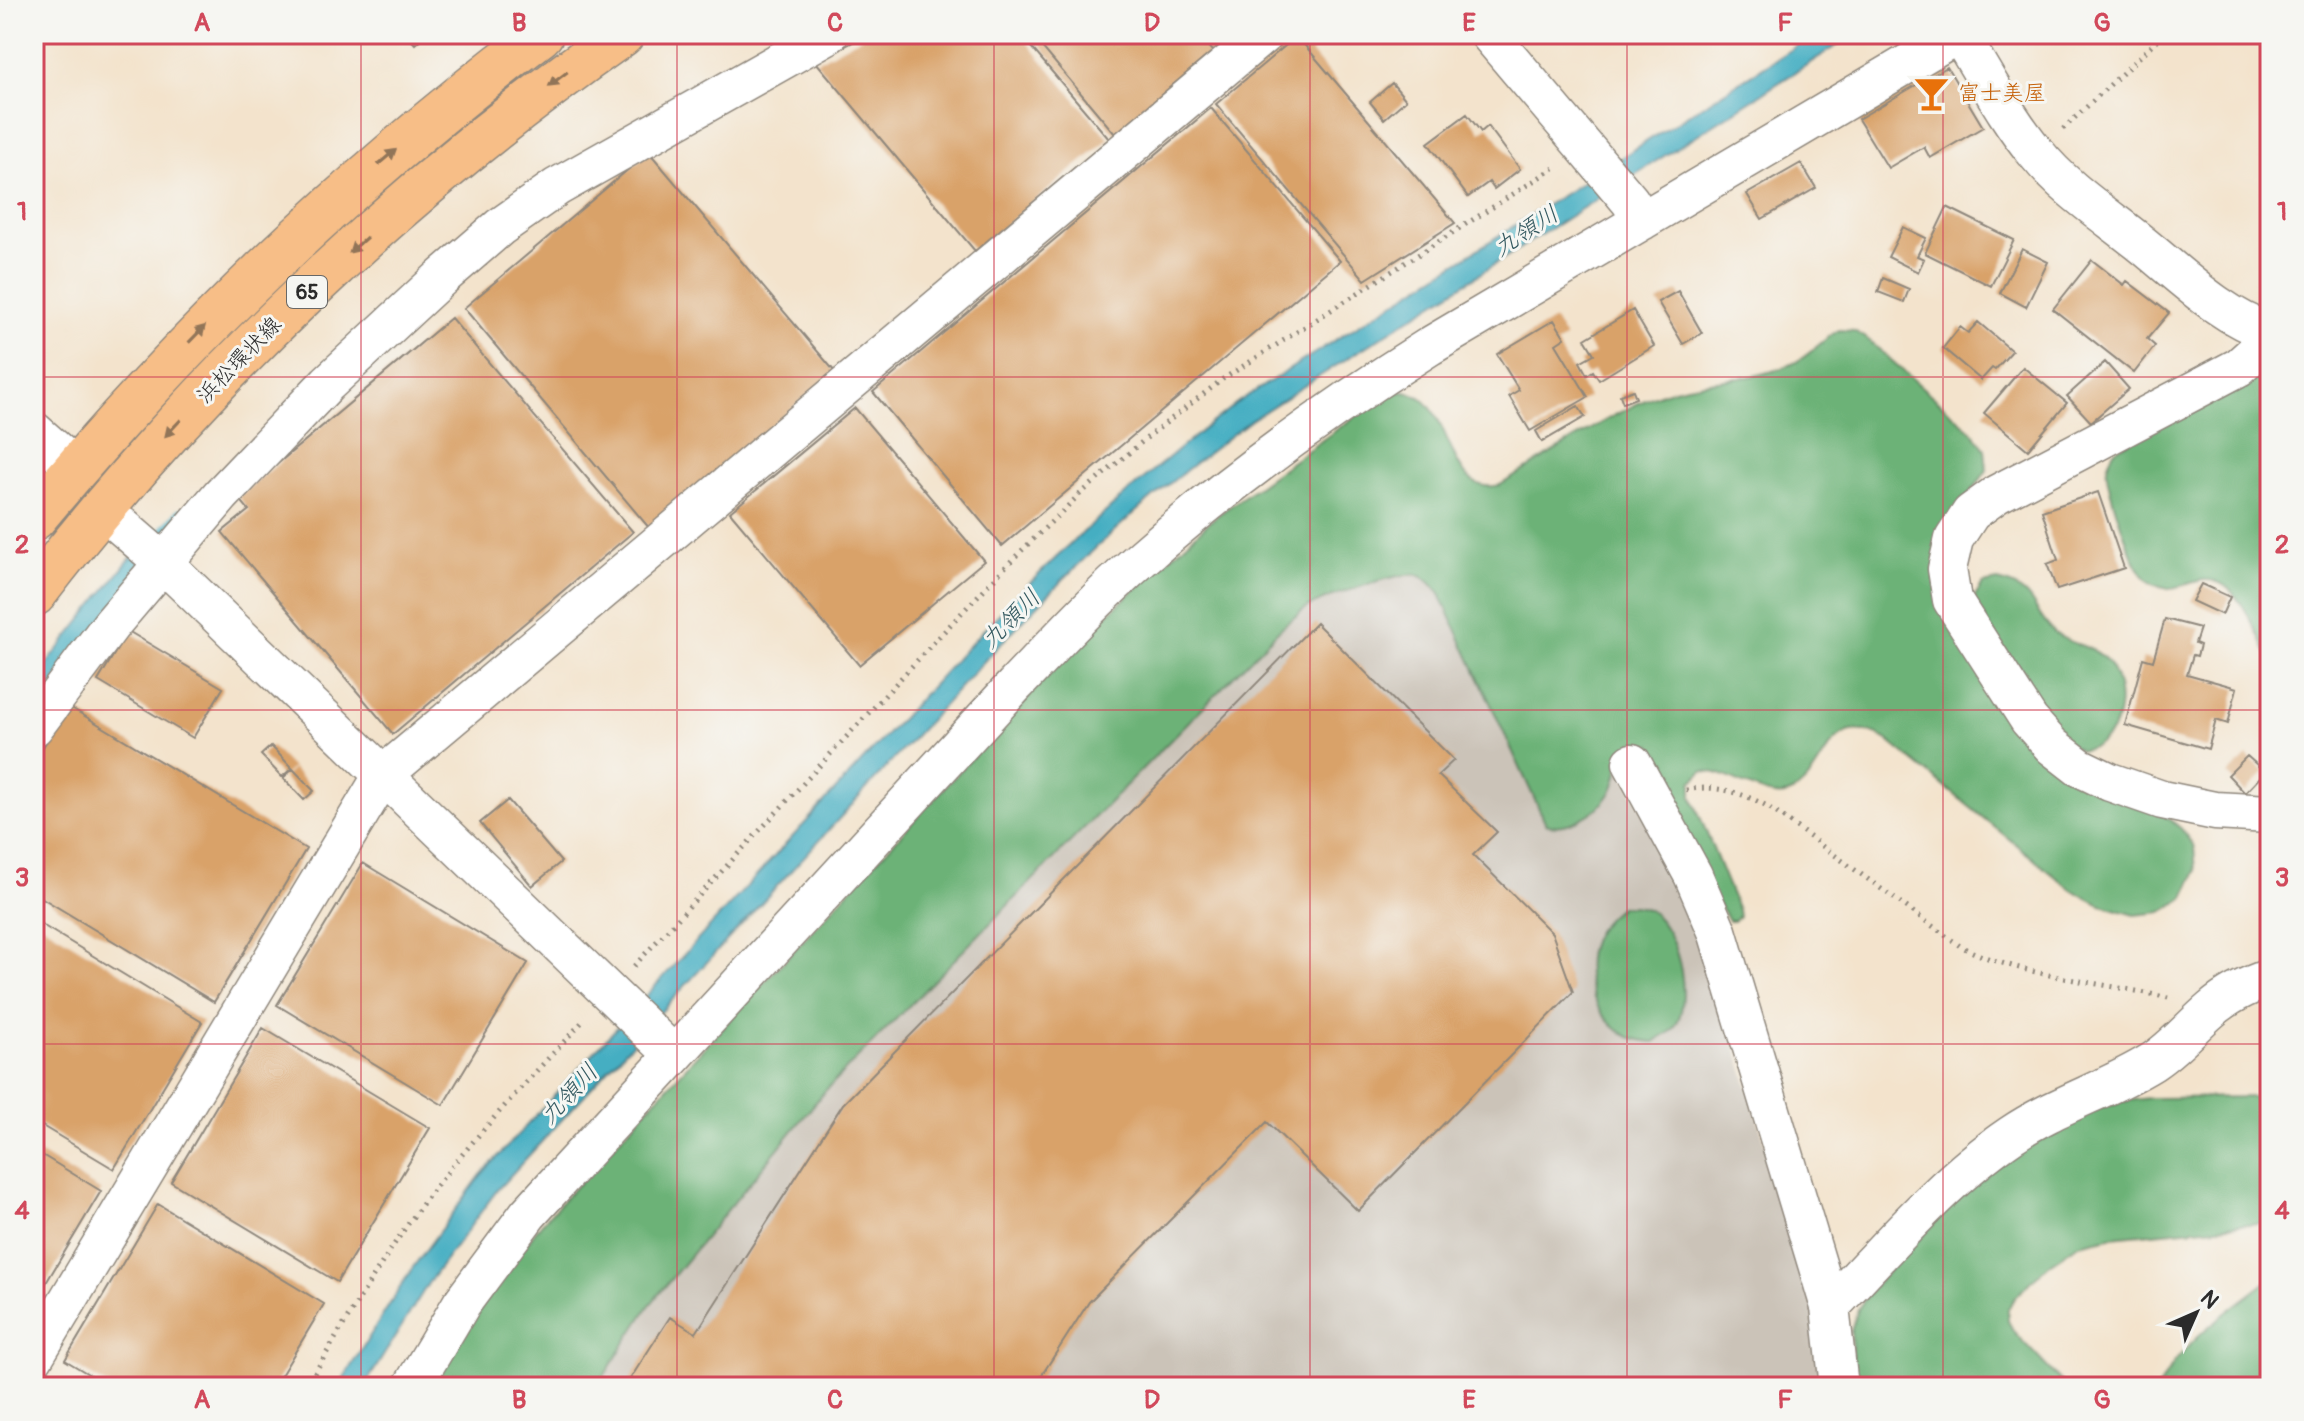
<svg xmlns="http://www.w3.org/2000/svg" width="2304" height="1421" viewBox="0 0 2304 1421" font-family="Pangolin,'Klee One',sans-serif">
	<rect width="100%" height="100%" fill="#f6f6f2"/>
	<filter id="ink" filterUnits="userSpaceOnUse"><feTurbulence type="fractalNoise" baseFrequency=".0125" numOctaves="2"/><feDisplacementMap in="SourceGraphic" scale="16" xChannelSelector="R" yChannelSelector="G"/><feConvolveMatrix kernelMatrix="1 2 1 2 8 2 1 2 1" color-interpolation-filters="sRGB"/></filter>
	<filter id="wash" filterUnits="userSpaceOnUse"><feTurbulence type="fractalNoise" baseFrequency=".006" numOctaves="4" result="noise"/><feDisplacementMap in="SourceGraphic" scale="32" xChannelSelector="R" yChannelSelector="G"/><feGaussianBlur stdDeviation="1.8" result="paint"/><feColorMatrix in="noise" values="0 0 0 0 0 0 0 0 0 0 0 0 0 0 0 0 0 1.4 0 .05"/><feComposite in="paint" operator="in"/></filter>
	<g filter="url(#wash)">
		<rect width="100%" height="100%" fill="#f3e3cc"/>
		<path fill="#cbc3b8" d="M1401,389l18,5 13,16 261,498 123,401 9,78h-1394z"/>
		<path fill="#6cb277" stroke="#4c6e51" stroke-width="2" d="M1839,330l15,1 12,7 106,93 13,18 2,21 -45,64 76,193 139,84 23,16 14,20 2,24 -12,27 -22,14 -27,3 -34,-10 -29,-15 -186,-151c-61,-32 -57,35 -95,54 -24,12 -60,-22 -88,-22l-11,11v15l46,113 1,6 -5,5h-5l-108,-165c-3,14 -5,31 -14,42 -12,16 -42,33 -61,26l-106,-230c-6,-7 -13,-17 -23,-19 -17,-4 -90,22 -107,31 -11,6 -20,15 -30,23l-455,462 -176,215 -52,81h-166l44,-74 66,-89 546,-591 128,-116 170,-122c73,-24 52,106 115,90 51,-30 110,-73 165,-93 40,-14 86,-10 125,-27 19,-8 31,-25 49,-35z
			M2270,364v295c-11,-21 -26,-60 -45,-73 -25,-17 -43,8 -65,1 -11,-3 -17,-11 -22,-20 -8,-13 -34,-86 -31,-100 1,-6 5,-12 8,-17z
			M1998,581c40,9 32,30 57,52 14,12 35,11 49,25 21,22 23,70 -7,87 -4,3 -12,4 -17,5l-21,-12 -86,-138 10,-16z
			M1621,906c13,0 25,-1 35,10 23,22 37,85 18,112 -4,6 -14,10 -20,14 -8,-1 -18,-2 -25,-5 -34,-16 -51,-64 -36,-98 6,-14 16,-23 28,-33z
			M2270,1097v125l-160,15 -31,7 -31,21 -34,33 -6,11v12l6,11 52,55h-213l-2,-56 7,-22 14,-21 83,-86 67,-54 79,-41 23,-6 25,-3z
			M2270,1279v108h-111c24,-48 69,-75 111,-108z"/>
		<path fill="#44aec2" stroke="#386c76" stroke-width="2" d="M1815,34h40l-604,386c-47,36 -94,72 -138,112 -44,40 -85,83 -126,126l-489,531 -69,93 -65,105h-26l73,-117 70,-95 490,-532c83,-88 171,-167 267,-241z
			M133,555l12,11 -111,142v-28z"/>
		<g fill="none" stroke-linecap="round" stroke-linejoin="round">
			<path stroke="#44aec2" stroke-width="11" d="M152,545l29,-32"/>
		</g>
		<g id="blocks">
			<path fill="#d9a269" d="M406,34h20l-11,10z
				M867,34h153l89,105 -134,112 -159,-189z
				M1031,34h168l14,17 -98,83z
				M1297,36l158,187 -90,57 -149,-176z
				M1947,67l36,60 -53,31 -6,-11 -36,21 -30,-49z
				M1392,83l14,17 -22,19 -14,-17z
				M1211,108l129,153 -338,285 -129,-154z
				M1467,114l14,18 7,-6 32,43 -26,20 -5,-7 -21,15 -40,-54z
				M649,152l186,220 -185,157 -186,-221z
				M1801,163l15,25 -54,31 -15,-25z
				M1947,207l67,33 -23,46 -66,-33z
				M1903,227l23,11 -9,18 7,3 -6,13 -30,-15z
				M2022,249l26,13 -22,45 -26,-14z
				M2092,260l32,25 3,-4 42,32 -22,26 8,7 -21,27 -81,-64z
				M1883,278l26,11 -5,13 -26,-10z
				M1678,291l24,42 -19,11 -25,-42z
				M1633,310l21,36 -55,34 -6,-9 -6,4 -7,-13 14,-8 -9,-15z
				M451,318l182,214 -240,202 -171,-202 27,-22 -11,-13z
				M1554,320l11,18 -9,6 32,53 -58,34 -21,-35 10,-6 -22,-36z
				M1978,322l34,29 -17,19 -3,-2 -11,12 -38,-32 17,-21 8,6z
				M2105,362l24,27 -38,33 -24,-26z
				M2023,367l44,36 -39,47 -44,-37z
				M1633,390l3,8 -13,5 -3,-8z
				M1578,406l7,11 -43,25 -6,-11z
				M855,408l129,153 -125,104 -129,-153z
				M2098,492l26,76 -67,22 -10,-26 11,-4 -16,-49z
				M2201,584l29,13 -8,18 -30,-14z
				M2165,619l35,9 -5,15 5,2 -3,11 -4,-1 -6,19 50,14 -9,36 -12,-4 -8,29 -83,-24 18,-67 10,3z
				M1316,623l138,137 -16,15 59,57 -24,23 79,78 21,59 -215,219 -91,-89 -178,180 -55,85h-409l45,-70 26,16 147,-229z
				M128,631l95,57 -30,50 -95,-57z
				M68,706l238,143 -92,153 -180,-109v-131z
				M271,746l21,22 -10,9 -21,-22z
				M2247,756l18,16 -20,21 -17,-18z
				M293,769l21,22 -10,9 -21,-22z
				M508,800l53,62 -29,24 -52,-63z
				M363,863l165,100 -85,142 -166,-100z
				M34,920l168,102 -88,147 -80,-48z
				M263,1028l167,100 -93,154 -166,-100z
				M34,1150l67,41 -67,112z
				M158,1204l166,100 -50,83h-164l-45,-27z"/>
		</g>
	</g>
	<g filter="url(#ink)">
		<use href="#blocks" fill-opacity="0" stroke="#8f877c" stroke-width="2"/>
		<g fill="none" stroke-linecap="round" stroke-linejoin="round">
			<defs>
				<path id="minor" d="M1489,34l141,167 12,20
					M1959,34c25,40 47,83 77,119 28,35 68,61 103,89 39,31 82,75 131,90
					M2270,339l-31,28 -242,127 -26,19 -17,26 -7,30 5,31 77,120 23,26 27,21 31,15 52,18 53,11 55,3
					M34,431l42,37
					M102,509l54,47 517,498
					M34,727l76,-101 111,-131 107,-112 113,-105 59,-51 57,-40 272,-153
					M1632,763l61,112 24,56 113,376 9,80
					M1830,1307c57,-59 113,-126 181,-172 44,-30 96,-45 141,-73 22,-14 39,-35 59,-52 17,-15 38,-25 59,-32
					M34,1357l349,-582 881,-741
					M412,1387l50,-84 66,-89 487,-529c41,-43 81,-86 125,-125 91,-80 188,-150 290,-214l528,-312"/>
				<path id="major" d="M34,518c153,-184 317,-340 507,-484
					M34,594c165,-215 366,-404 588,-560"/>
			</defs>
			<use href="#minor" stroke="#8f877c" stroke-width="41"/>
			<use href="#major" stroke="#8f877c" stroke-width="47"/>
			<path stroke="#8f877c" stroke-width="5" stroke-dasharray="2 6" stroke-linecap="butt" d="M2063,129l101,-95
				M1686,790c30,-6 56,3 81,16l193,140c63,32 140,35 208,52
				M634,966l317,-342 62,-65 66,-64 70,-59 74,-57 331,-211
				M306,1387c38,-62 74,-126 118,-185 49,-64 105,-123 160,-182"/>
			<use href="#minor" stroke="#fff" stroke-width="38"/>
			<use href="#major" stroke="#f7be87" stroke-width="44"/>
		</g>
		<defs><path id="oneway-solid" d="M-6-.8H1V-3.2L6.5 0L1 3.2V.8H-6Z" transform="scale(2)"/></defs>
		<g fill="#917459">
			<use href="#oneway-solid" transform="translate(558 79) rotate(143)"/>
			<use href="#oneway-solid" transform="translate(387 157) rotate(-40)"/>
			<use href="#oneway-solid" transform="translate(358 245) rotate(138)"/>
			<use href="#oneway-solid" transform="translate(197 334) rotate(-46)"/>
			<use href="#oneway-solid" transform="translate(173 428) rotate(133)"/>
		</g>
	</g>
	<path fill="none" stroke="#d1495b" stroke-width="2" stroke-opacity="0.55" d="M361,34v1353M677,34v1353M994,34v1353M1310,34v1353M1627,34v1353M1943,34v1353M34,377h2236M34,710h2236M34,1044h2236"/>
	<defs>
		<symbol id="bar-bare" viewBox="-9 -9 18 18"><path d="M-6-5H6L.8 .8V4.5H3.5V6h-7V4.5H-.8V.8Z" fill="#e8710a" stroke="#f6f6f2" stroke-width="2.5" paint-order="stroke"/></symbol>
	</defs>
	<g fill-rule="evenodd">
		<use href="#bar-bare" x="1906" y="68" width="51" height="51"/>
	</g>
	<g text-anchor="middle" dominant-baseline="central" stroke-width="6" stroke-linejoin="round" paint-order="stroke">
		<rect fill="#f6f6f2" stroke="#686867" stroke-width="2" x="287" y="276" width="40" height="32" rx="6"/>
		<g font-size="20" font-weight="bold" fill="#2b2b2b">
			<text x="307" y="292">65</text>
		</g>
		<g font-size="22" fill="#c56008" stroke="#f6f6f2" text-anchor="start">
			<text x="1958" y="93">富士美屋</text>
		</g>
		<g font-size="22" fill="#2b2b2b" stroke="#f6f6f2">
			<text transform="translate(239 360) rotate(-46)">浜松環状線</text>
		</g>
		<g font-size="24" font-style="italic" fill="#345960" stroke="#f6f6f2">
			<text transform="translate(1526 231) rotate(-33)">九領川</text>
			<text transform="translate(1011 619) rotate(-45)">九領川</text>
			<text transform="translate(569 1094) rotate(-47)">九領川</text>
		</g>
	</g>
	<rect width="2304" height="1421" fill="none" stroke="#f6f6f2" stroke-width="88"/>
	<g transform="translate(2196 1313) rotate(45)" stroke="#f6f6f2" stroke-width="6" paint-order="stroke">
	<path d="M0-6L14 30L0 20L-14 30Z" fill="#2b2b2b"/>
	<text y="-12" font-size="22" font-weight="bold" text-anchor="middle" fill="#2b2b2b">N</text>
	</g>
	<rect x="44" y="44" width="2216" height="1333" fill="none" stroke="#d1495b" stroke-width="3"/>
	<g font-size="26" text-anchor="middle" font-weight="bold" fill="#d1495b">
		<text x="202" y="31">A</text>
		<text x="519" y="31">B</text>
		<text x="835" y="31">C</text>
		<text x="1152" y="31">D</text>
		<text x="1469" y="31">E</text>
		<text x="1785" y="31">F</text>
		<text x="2102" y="31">G</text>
		<text x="22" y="220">1</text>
		<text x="2282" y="220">1</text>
		<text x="22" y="553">2</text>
		<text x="2282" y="553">2</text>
		<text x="22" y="886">3</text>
		<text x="2282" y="886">3</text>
		<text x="22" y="1219">4</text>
		<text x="2282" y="1219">4</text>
		<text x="202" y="1408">A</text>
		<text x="519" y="1408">B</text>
		<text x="835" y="1408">C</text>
		<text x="1152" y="1408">D</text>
		<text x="1469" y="1408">E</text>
		<text x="1785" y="1408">F</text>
		<text x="2102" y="1408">G</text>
	</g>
</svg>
